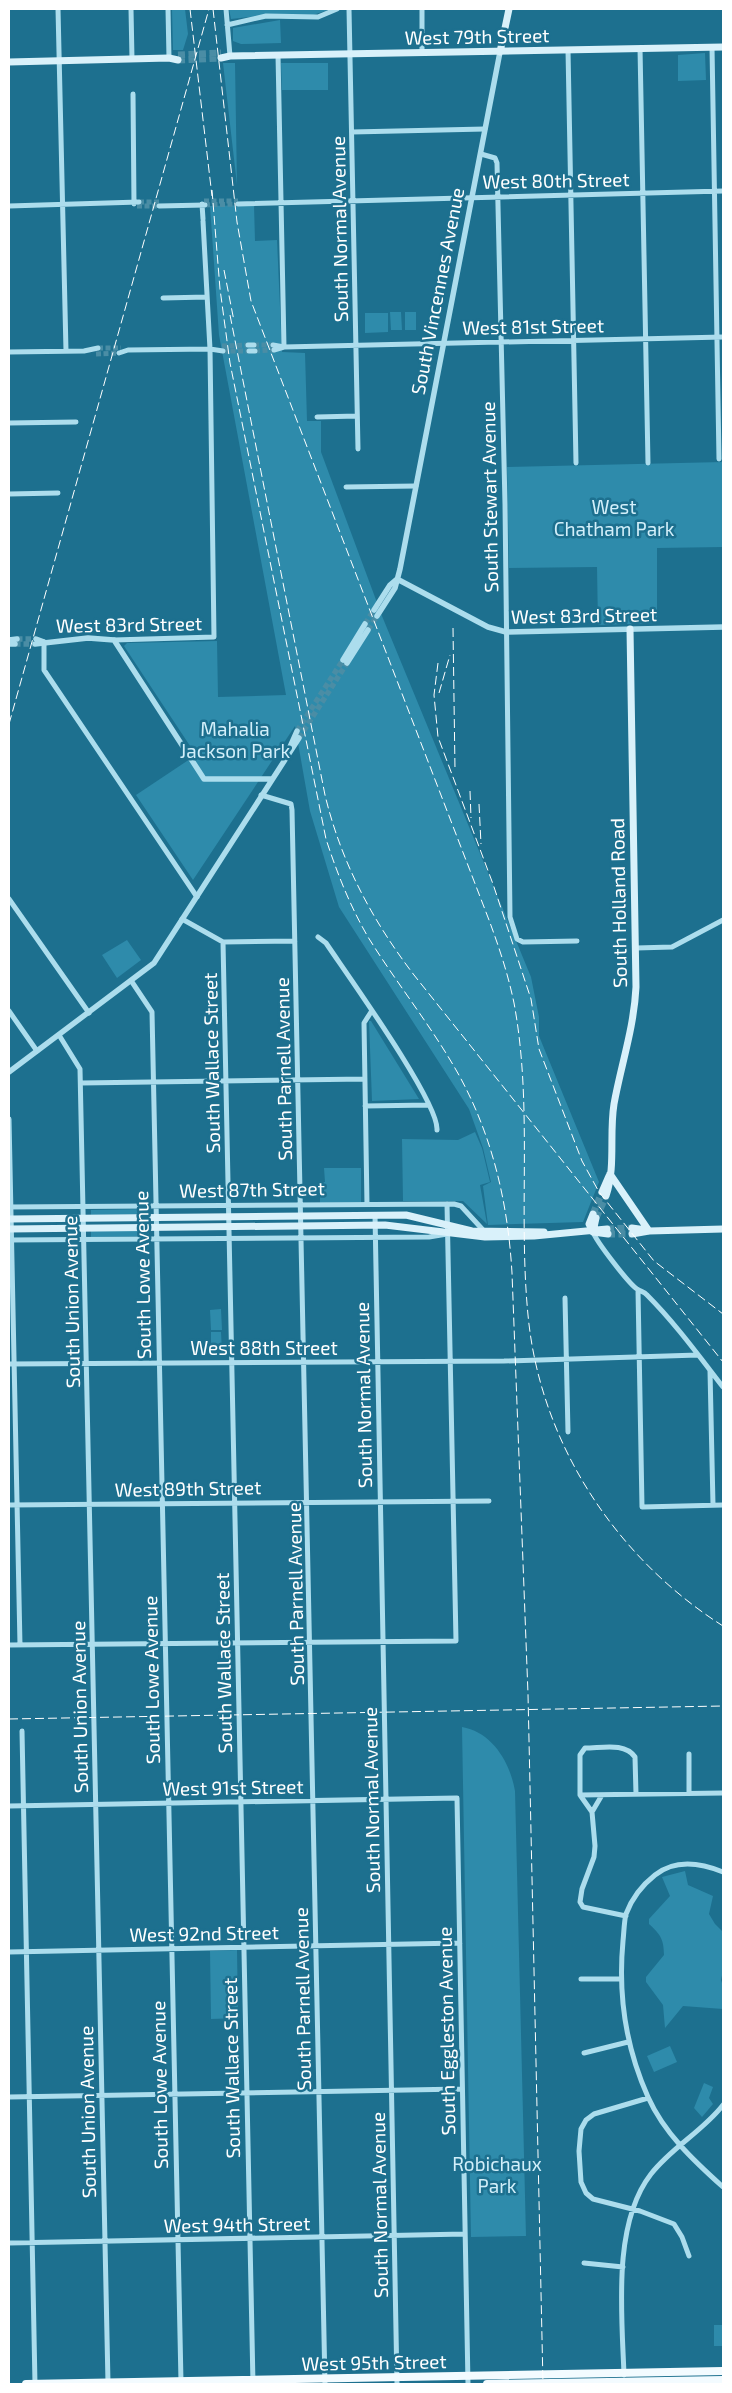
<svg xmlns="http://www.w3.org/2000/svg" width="732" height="2393" viewBox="0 0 732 2393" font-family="'Exo 2',sans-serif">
	<rect width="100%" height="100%" fill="#1d708f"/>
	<path fill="#2e8bab" d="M172,9h13l3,25 -5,16h-10z
		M229,9h102l-18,6 -38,-1 -44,5z
		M280,20l1,23 -40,1 -8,-3v-13z
		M705,53l1,27 -28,1v-26z
		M223,63h12l2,122z
		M281,63h47v27h-46z
		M254,205l1,36 22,-1 5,112 23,1 2,68h14v31l61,164 149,361 8,40v19l60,146 -16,40 -95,3 -5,-39 8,-4 -8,-34 -14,-39 -130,-202 -29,-96 -15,-85 -102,154 -57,-85 60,-40 -72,-109 3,-3 90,-2 1,56 68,-2 -67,-360 -9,-129z
		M390,312h11l1,18h-11z
		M405,312h11v18h-11z
		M365,313h23v19l-23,1z
		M723,462v85l-66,1v75l-59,2 -1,-58 -88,1 -2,-101z
		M127,940l14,20 -24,18 -15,-23z
		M369,1021h2l48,78 -47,2z
		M475,1132l7,16 8,34 -10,3 7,39 -24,-23h-60l-1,-62 56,1z
		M324,1168h37v34l-41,1v-20l5,-1z
		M149,1209v5l-58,1v-5z
		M91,1231h58v5l-58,1z
		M221,1309l1,21h-11l-1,-20z
		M211,1332h10l1,20h-11z
		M462,1727c30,5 48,35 53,64l11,445 -55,1z
		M685,1871l3,14 25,11 -4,18 6,10 8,8v39l-2,9 2,6v23l-40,-3 -18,22 -2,-23 -17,-23v-5l18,-22c0,-16 -4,-21 -15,-31v-5l21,-23 -8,-19z
		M237,1950l1,68 -27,1 -1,-68z
		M670,2046l7,16 -23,10 -7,-16z
		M704,2083l9,4 -4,11 4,6 -11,13 -8,-9z
		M714,2325h9v21h-9z"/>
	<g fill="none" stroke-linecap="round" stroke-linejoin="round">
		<path stroke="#4a8da5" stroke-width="5" stroke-dasharray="5 2.5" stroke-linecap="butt" d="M204,201h34
			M139,202h22
			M205,205l33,-1
			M137,206h22
			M254,345h19
			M222,346l26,-1
			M98,348h23
			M223,351h26
			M255,351l19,-1
			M96,354l23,-1"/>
		<path stroke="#4a8da5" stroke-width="5.5" stroke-dasharray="5.5 3" stroke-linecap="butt" d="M365,624l9,-14
			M368,630l9,-14
			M17,639h19
			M15,644h20
			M297,731l46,-71
			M299,738l48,-75"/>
		<path stroke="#4a8da5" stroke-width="7" stroke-dasharray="7 3.5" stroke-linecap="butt" d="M178,55l43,-2
			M178,60l43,-2
			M593,1214l9,-22
			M596,1218l10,-22
			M607,1229l25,-1
			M608,1234h24"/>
		<path stroke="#acdded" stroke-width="5" d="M58,9l8,342
			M131,9l1,50
			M168,9l1,49
			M226,9l4,47
			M349,9l9,440
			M422,9v44
			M227,25l39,-9 52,1 19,-8
			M712,47l7,412
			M640,48l8,415
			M568,50l8,413
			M278,55l6,292
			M133,94l1,110
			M352,132l133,-3
			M481,154l14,4 2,5 8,341 5,413 7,22 6,3 54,-1
			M202,204l1,15
			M238,204l485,-13
			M9,206l130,-4
			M159,206l46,-1
			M163,298l44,-1
			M248,345h6
			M273,345l11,2 439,-10
			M274,350l10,-3
			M249,351h6
			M9,352l75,-1 14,-3
			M119,353l9,-3 82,-1 13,2
			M317,417l40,-1
			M9,423l67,-1
			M346,487l70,-1
			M9,494l49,-1
			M114,640l100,-3 -4,-288 -7,-128
			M44,642v28l153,227
			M261,795l30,9 1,6 33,1574
			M9,899l80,114
			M182,919l41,23 72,-1
			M318,937l8,6c20,30 113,159 111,187
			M223,942l30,1442
			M636,948l36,-1 51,-27
			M132,982l20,30 29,1370
			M9,1011l28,40
			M59,1035l21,34 28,1314
			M81,1083l284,-4
			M365,1106l64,-1
			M9,1119l11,526
			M367,1205l-3,-182 7,-11
			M9,1207l445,-3 7,2 23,25
			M375,1215l22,1169
			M593,1232c3,9 36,52 44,57 4,3 7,2 10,6 28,28 52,61 76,92
			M9,1240l420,-3 18,-3
			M638,1290l4,217 81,-2
			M565,1298l3,134
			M9,1364l495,-3 194,-6
			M710,1371l3,134
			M9,1505l480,-4
			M9,1645l447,-4 -9,-437
			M22,1731l13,653
			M689,1754v39
			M580,1795l143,-2
			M9,1806l448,-8 11,586
			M592,1812l10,-17
			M723,1872c-22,-9 -48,-13 -68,3 -14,11 -23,23 -29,39 -2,8 -2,18 -3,27 -5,53 3,107 25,156 16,36 46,64 75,90
			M626,1916l-43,-9 -3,-5 2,-13 12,-32 1,-11 -3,-34 -12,-17v-40l5,-7c17,0 40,-6 50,9l1,37
			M9,1952l451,-9
			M581,1979h40
			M584,2053l44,-11
			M9,2097l453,-8
			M648,2098l-54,16 -8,6 -5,9 -2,22 2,31 5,11 7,6 47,12 34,13 8,13 7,19
			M9,2243l456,-9
			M584,2263l39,4
			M624,2375c-2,-60 -12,-151 27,-201 21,-27 52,-43 72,-69"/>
		<path stroke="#acdded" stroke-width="5.5" d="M397,579l91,48 18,5 217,-5
			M374,610l16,-25 7,-6
			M377,616l18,-28 5,-19 100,-517
			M36,639l8,3
			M9,640l8,-1
			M9,644h6
			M35,644l53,-6 26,2 90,139h67
			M343,660l22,-36
			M347,663l21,-33
			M289,749l8,-18
			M9,1072l145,-109 145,-225"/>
		<path stroke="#d9f1fa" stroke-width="7" d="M500,52l9,-43
			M221,58l9,-2 493,-9
			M9,62l160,-4 9,2
			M610,1174l39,57
			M602,1192l7,-16
			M606,1196c10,-30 3,-61 8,-92 7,-39 20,-76 22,-117l-6,-358
			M593,1214l-4,10 4,8
			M9,1219l397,-4 66,16 72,1
			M632,1228l14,2
			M9,1229l376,-4 100,12 49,-1 73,-7
			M593,1232l15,2
			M593,1232l3,-14
			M632,1234l17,-3 74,-2"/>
		<path stroke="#f3fbff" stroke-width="8" d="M26,2384l697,-13
			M487,2384l236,-4"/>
		<path stroke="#fff" stroke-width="1" stroke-dasharray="9 4" stroke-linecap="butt" d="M190,9l22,187
			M213,9l24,213 14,79 238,619c10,27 19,54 25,83 19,102 4,209 14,312 12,128 88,243 195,311
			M212,190l8,99 10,74 96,476c11,34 24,67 42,98 29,47 65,91 92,140 33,61 48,127 52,196l16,421 15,690
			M224,270l10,51
			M230,315l95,480c16,67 47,125 89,180l309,387
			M453,628l2,142
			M438,663l-4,32 4,42 55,147 38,115 8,50 43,112 17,31 55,69 69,53
			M439,693l11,-38
			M9,724l200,-715
			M470,791l1,27
			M479,804l2,40
			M9,1719l714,-13"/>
	</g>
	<g text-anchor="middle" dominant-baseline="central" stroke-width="5" stroke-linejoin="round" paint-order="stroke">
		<g font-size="19" fill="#fff" stroke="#1d708f">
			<text transform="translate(477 36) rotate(-1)">West 79th Street</text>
			<text transform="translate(556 180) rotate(-1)">West 80th Street</text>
			<text transform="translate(339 229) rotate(-91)">South Normal Avenue</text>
			<text transform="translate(437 291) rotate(-79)">South Vincennes Avenue</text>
			<text transform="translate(533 326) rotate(-1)">West 81st Street</text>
			<text transform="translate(489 497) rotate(-91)">South Stewart Avenue</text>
			<text transform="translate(584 615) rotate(-1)">West 83rd Street</text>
			<text transform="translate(129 624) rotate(-1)">West 83rd Street</text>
			<text transform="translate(618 903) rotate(-91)">South Holland Road</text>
			<text transform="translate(211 1063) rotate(-91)">South Wallace Street</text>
			<text transform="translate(283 1069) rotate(-91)">South Parnell Avenue</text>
			<text transform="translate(252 1189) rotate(-1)">West 87th Street</text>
			<text transform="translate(142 1275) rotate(-91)">South Lowe Avenue</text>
			<text transform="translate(71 1302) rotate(-91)">South Union Avenue</text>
			<text x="264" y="1347">West 88th Street</text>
			<text transform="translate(363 1395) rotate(-91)">South Normal Avenue</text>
			<text transform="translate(188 1488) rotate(-1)">West 89th Street</text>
			<text transform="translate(295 1594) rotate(-91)">South Parnell Avenue</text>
			<text transform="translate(223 1663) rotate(-91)">South Wallace Street</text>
			<text transform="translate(151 1680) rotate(-91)">South Lowe Avenue</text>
			<text transform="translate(79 1707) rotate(-91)">South Union Avenue</text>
			<text transform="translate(233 1787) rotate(-1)">West 91st Street</text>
			<text transform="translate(371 1800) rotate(-91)">South Normal Avenue</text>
			<text transform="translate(204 1933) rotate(-1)">West 92nd Street</text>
			<text transform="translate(302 1999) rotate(-91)">South Parnell Avenue</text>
			<text transform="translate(446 2031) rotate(-91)">South Eggleston Avenue</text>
			<text transform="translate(231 2068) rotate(-91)">South Wallace Street</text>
			<text transform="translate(159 2085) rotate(-91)">South Lowe Avenue</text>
			<text transform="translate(87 2112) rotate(-91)">South Union Avenue</text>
			<text transform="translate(379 2205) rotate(-91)">South Normal Avenue</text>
			<text transform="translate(237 2224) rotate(-1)">West 94th Street</text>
			<text transform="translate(374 2362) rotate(-1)">West 95th Street</text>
		</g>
		<g font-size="19" fill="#d2effa" stroke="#1d708f">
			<text x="614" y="506">West<tspan x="614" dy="22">Chatham Park</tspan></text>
			<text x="235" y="728">Mahalia<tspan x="235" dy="22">Jackson Park</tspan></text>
			<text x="497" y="2163">Robichaux<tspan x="497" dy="22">Park</tspan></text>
		</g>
	</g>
	<rect width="732" height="2393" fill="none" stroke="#ffffff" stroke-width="20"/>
</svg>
